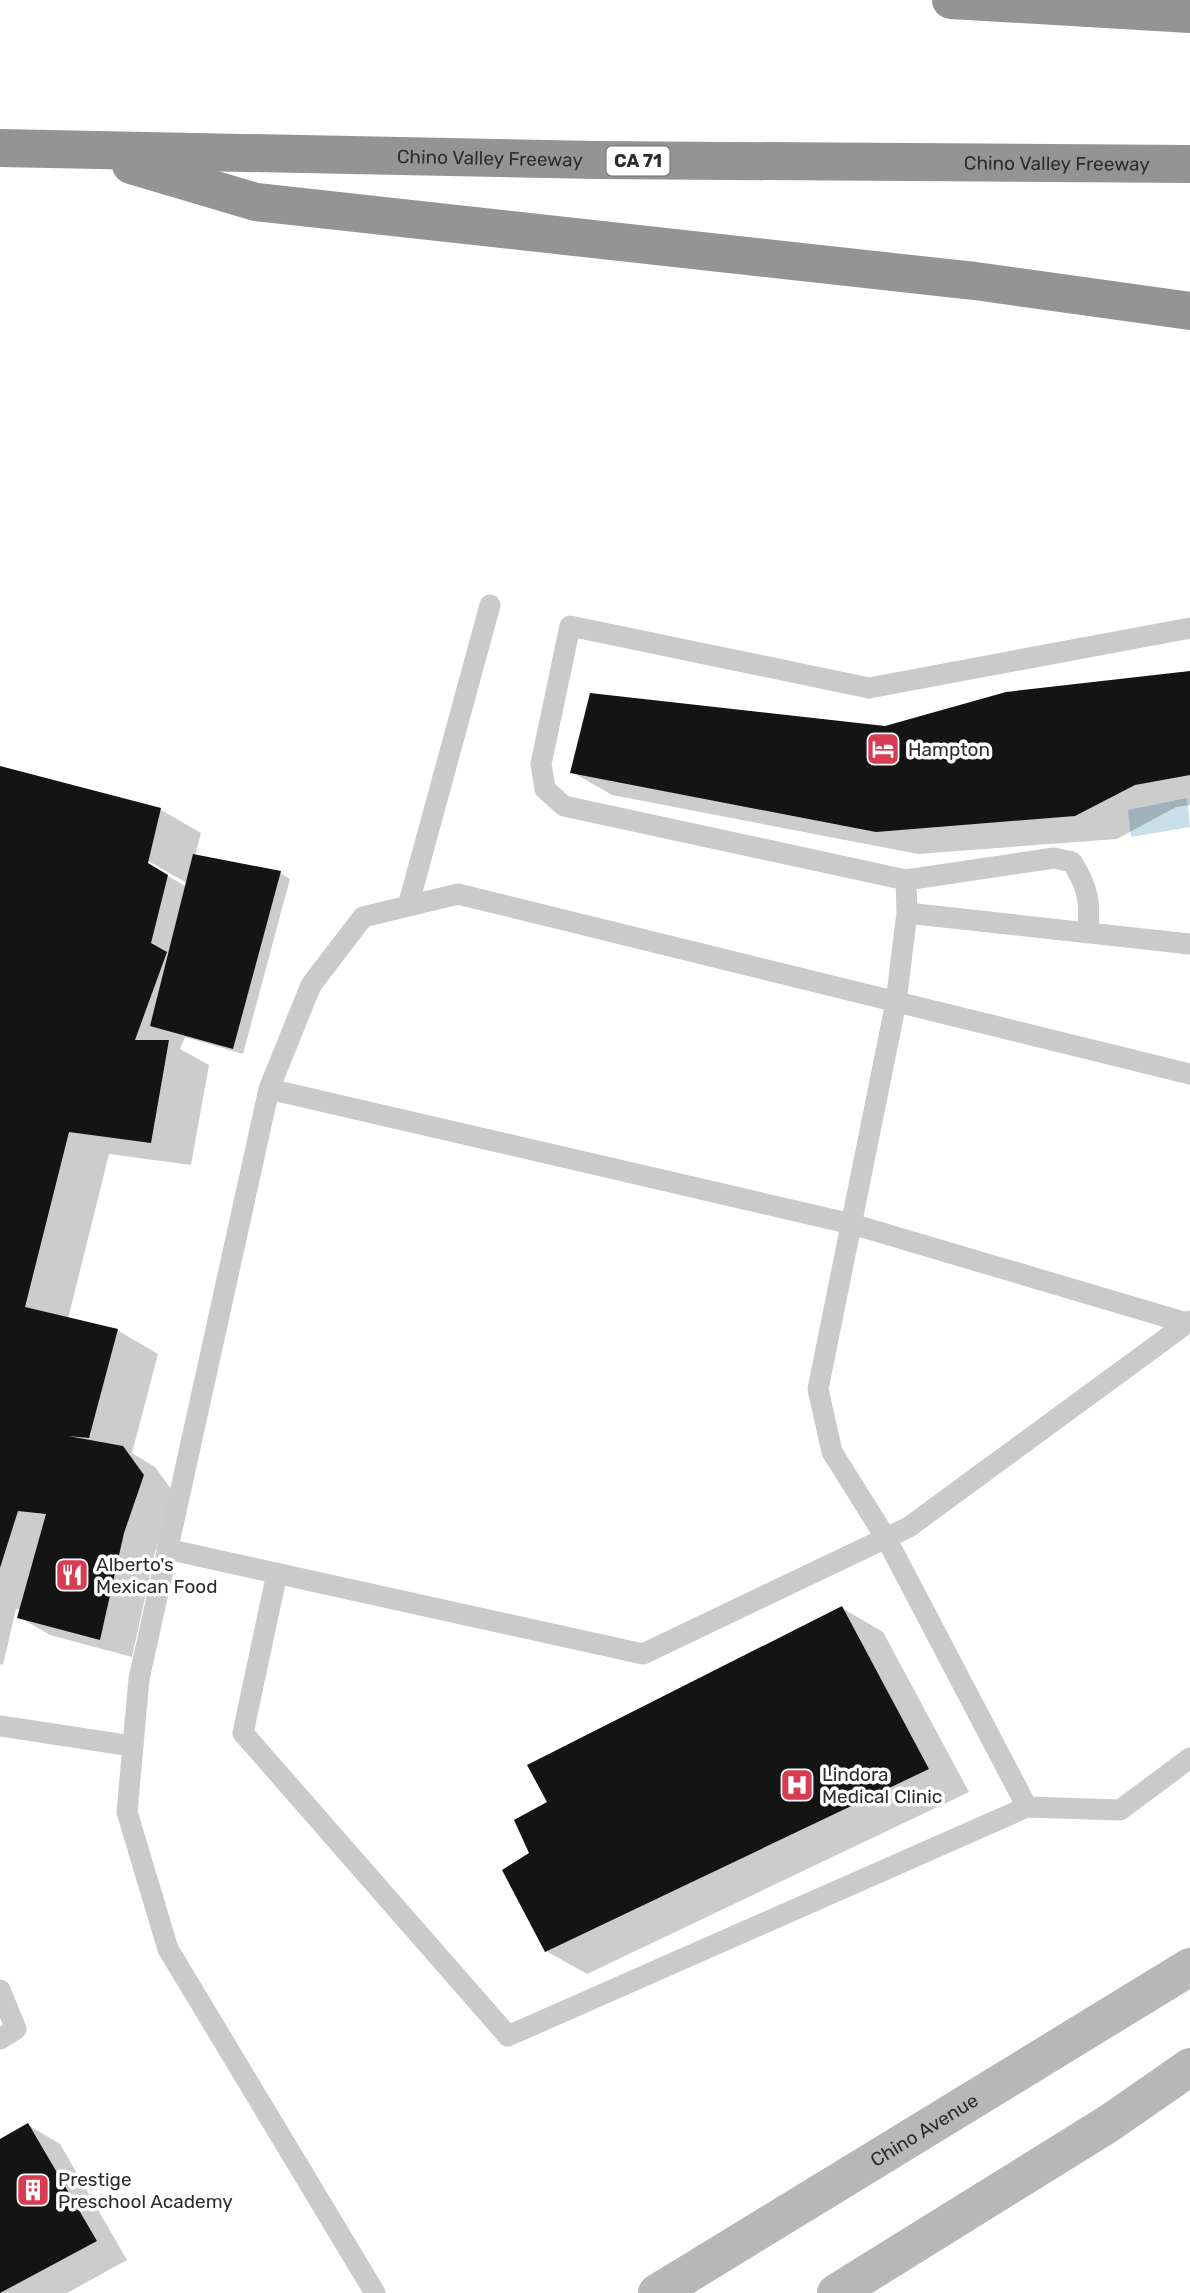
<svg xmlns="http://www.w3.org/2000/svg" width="1190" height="2293" viewBox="0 0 1190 2293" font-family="Rubik,sans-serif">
	<rect width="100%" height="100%" fill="#fff"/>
	<path fill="#c8dee8" d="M1187,798l3,29 -59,10 -3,-27z"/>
	<path fill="#0003" fill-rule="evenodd" d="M1190,672v133l-14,2 -59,32 -199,15 -306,-59 -40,-23 314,-44z
		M0,768l161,42 40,23 -6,23 85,17 10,6 -47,175 -58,-17 -5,12 29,16 -18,100 -82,-11 -41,165 49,11 41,24 -26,99 23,14 20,27 -20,58 -23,105 -82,-22 -31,-18 2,-8h-5l-13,56 -3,-1zM141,857l46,26v4l-47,-27z
		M842,1608l41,24 86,160 -382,182 -41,-23 -15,-97 19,-52z
		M28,2125l32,19 67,116 -60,33h-67v-152z"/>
	<path fill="#141414" d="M1190,671v104l-55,10 -60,31 -199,16 -306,-59 20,-80 295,33 121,-34z
		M0,766l161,42 -13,55 20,12 -17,68 16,9 -32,88h34l-18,103 -82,-11 -44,175 93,22 -29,109 -21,-2 55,10 21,29 -20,58 -24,107 -83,-22 29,-104 -28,-3 -18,57z
		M193,854l88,17 -48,178 -83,-23z
		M842,1606l87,163 -384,183 -43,-82 27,-17 -15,-33 33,-18 -20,-37z
		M28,2123l69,118 -97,52v-154z"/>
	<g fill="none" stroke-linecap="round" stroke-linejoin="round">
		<path stroke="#cacaca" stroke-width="21" d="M1190,628l-321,60 -299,-62 -29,138 4,25 19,17 342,74 1,33 -11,89 -78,387 14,63 54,86 141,269 93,3 70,-52
			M906,880l148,-22 18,4c17,27 18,40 16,71
			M408,906l82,-301
			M907,913l283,31
			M269,1089l583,135 338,100
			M167,1549l476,105 266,-127 281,-206
			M277,1573l-34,160 265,303 519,-229
			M0,1726l132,20
			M0,1990l16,39 -16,10
			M375,2293l-207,-344 -41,-137 12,-133 130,-590 42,-104 52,-68 95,-23 732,180"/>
		<g stroke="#b7b7b7" stroke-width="38">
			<path id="s1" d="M657,2293l533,-326"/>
			<path d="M836,2293l272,-169 82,-57"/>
		</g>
		<g stroke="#949494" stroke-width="38">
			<path d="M951,0l239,14"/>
			<path id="s2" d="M0,148l597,12 593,4"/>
			<path d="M131,165l125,37 719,79 215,30"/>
		</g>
	</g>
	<defs>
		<symbol id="hotel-square" viewBox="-11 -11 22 22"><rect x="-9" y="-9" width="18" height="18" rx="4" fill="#d73c52" stroke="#fff"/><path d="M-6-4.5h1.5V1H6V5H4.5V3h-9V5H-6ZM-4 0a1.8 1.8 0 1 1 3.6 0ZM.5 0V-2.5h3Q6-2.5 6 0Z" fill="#fff"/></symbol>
		<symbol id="restaurant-square" viewBox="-11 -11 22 22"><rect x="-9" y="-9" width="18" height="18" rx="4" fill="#d73c52" stroke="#fff"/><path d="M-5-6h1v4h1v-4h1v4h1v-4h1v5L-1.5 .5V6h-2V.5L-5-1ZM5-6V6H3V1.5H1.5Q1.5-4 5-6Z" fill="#fff"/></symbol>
		<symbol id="hospital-square" viewBox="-11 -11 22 22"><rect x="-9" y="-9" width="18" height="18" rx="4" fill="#d73c52" stroke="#fff"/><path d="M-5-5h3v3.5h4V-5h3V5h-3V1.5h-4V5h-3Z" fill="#fff"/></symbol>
		<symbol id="building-square" viewBox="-11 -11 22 22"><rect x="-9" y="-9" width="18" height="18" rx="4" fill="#d73c52" stroke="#fff"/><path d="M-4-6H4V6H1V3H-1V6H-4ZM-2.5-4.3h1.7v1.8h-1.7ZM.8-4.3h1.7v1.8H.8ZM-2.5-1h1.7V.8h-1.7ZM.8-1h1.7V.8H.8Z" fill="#fff"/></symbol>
	</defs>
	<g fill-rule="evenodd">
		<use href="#hotel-square" x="864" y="730" width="38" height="38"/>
		<use href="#restaurant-square" x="53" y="1556" width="38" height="38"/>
		<use href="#hospital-square" x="778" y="1766" width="38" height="38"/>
		<use href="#building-square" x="14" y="2171" width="38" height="38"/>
	</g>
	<g text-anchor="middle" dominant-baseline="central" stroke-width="7" stroke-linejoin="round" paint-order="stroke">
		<rect fill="#fff" stroke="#6c6c6c" stroke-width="2" x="606.5" y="146.5" width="63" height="29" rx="5"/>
		<g font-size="18" font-weight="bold" fill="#2d2d2d">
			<text x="638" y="161">CA 71</text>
		</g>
		<g font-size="19" fill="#2d2d2d" stroke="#fff">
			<text stroke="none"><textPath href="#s2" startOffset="490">Chino Valley Freeway</textPath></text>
			<text stroke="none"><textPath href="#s2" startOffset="1057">Chino Valley Freeway</textPath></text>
			<text stroke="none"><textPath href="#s1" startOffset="313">Chino Avenue</textPath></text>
		</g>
		<g font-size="19" fill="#2d2d2d" stroke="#fff" text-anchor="start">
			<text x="908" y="749">Hampton</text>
			<text x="96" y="1564">Alberto's<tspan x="96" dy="22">Mexican Food</tspan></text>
			<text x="822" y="1774">Lindora<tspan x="822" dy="22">Medical Clinic</tspan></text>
			<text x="58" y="2179">Prestige<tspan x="58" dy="22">Preschool Academy</tspan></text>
		</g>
	</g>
</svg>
